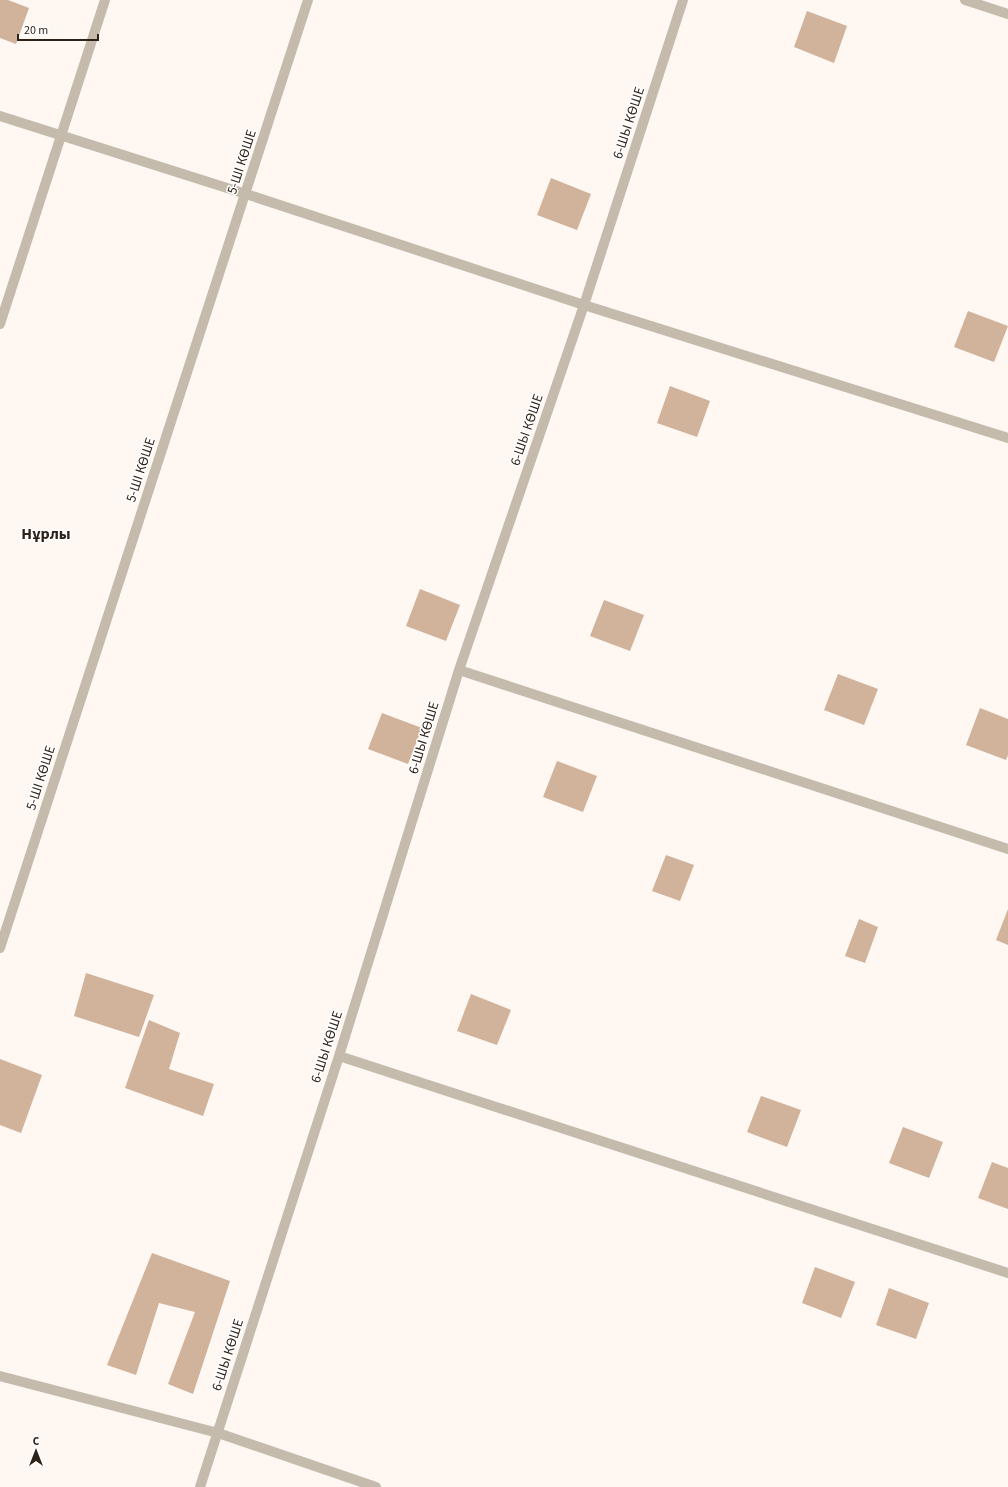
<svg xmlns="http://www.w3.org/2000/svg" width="1008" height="1487" viewBox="0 0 1008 1487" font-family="'Source Sans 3',sans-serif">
	<rect width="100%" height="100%" fill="#fef7f2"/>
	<path fill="#d1b29b" d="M0,0h8l21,8 -13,36 -16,-6z
		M807,11l40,15 -13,37 -40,-16z
		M551,178l40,16 -14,36 -40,-15z
		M968,311l40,15 -14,36 -40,-15z
		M670,386l40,15 -13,36 -40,-14z
		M420,589l40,16 -14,36 -40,-15z
		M604,600l40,15 -14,36 -40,-15z
		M838,674l40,15 -14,36 -40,-15z
		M980,708l28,11v36l-2,5 -40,-15z
		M382,713l40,15 -14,36 -40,-15z
		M557,761l40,15 -14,36 -40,-15z
		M666,855l28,10 -14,36 -28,-10z
		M1008,909v36l-12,-5z
		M859,919l19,8 -13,36 -20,-7z
		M86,973l68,22 -15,42 -65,-21z
		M471,994l40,16 -14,35 -40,-14z
		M149,1020l31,13 -11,36 45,15 -11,32 -78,-28z
		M0,1059l42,16 -21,58 -21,-8z
		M761,1096l40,14 -14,37 -40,-15z
		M903,1127l40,15 -14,36 -40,-15z
		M992,1162l16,6v41l-30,-11z
		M152,1253l78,28 -37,113 -25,-10 27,-72 -36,-9 -23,72 -29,-10z
		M815,1267l40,15 -14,36 -39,-15z
		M889,1288l40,15 -13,36 -40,-14z"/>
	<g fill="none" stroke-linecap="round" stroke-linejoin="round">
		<path stroke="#c4bbad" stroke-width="10" d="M965,0l43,14
			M0,116l246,78 338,111 424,133
			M0,324l105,-324
			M459,670l549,179
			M0,948l308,-948
			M339,1056l669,217
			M0,1376l218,57 158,54
			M200,1487l139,-431 120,-386 125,-365 99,-305"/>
	</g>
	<g text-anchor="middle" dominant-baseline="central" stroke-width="3" stroke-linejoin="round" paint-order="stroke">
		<g font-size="14" fill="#2e2219" stroke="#fff">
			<text transform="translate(629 123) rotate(-72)">6-ШЫ КӨШЕ</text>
			<text transform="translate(242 162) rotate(-72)">5-ШІ КӨШЕ</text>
			<text transform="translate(527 430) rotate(-71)">6-ШЫ КӨШЕ</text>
			<text transform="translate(141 470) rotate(-72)">5-ШІ КӨШЕ</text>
			<text transform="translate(424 738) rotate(-73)">6-ШЫ КӨШЕ</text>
			<text transform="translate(41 778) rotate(-72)">5-ШІ КӨШЕ</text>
			<text transform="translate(327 1047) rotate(-72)">6-ШЫ КӨШЕ</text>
			<text transform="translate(228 1355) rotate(-72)">6-ШЫ КӨШЕ</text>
		</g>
		<g font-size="16" font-weight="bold" fill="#2e2219" stroke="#fff">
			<text x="46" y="534">Нұрлы</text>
		</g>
	</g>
	<g transform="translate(36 1451)" stroke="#ffffff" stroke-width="3" paint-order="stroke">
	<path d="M0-3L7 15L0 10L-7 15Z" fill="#2e2219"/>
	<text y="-6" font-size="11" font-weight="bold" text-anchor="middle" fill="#2e2219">С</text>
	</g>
	<path d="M18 34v6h80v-6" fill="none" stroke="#2e2219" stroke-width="2"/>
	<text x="24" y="34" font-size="12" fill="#2e2219" stroke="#ffffff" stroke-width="3" paint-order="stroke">20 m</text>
</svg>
